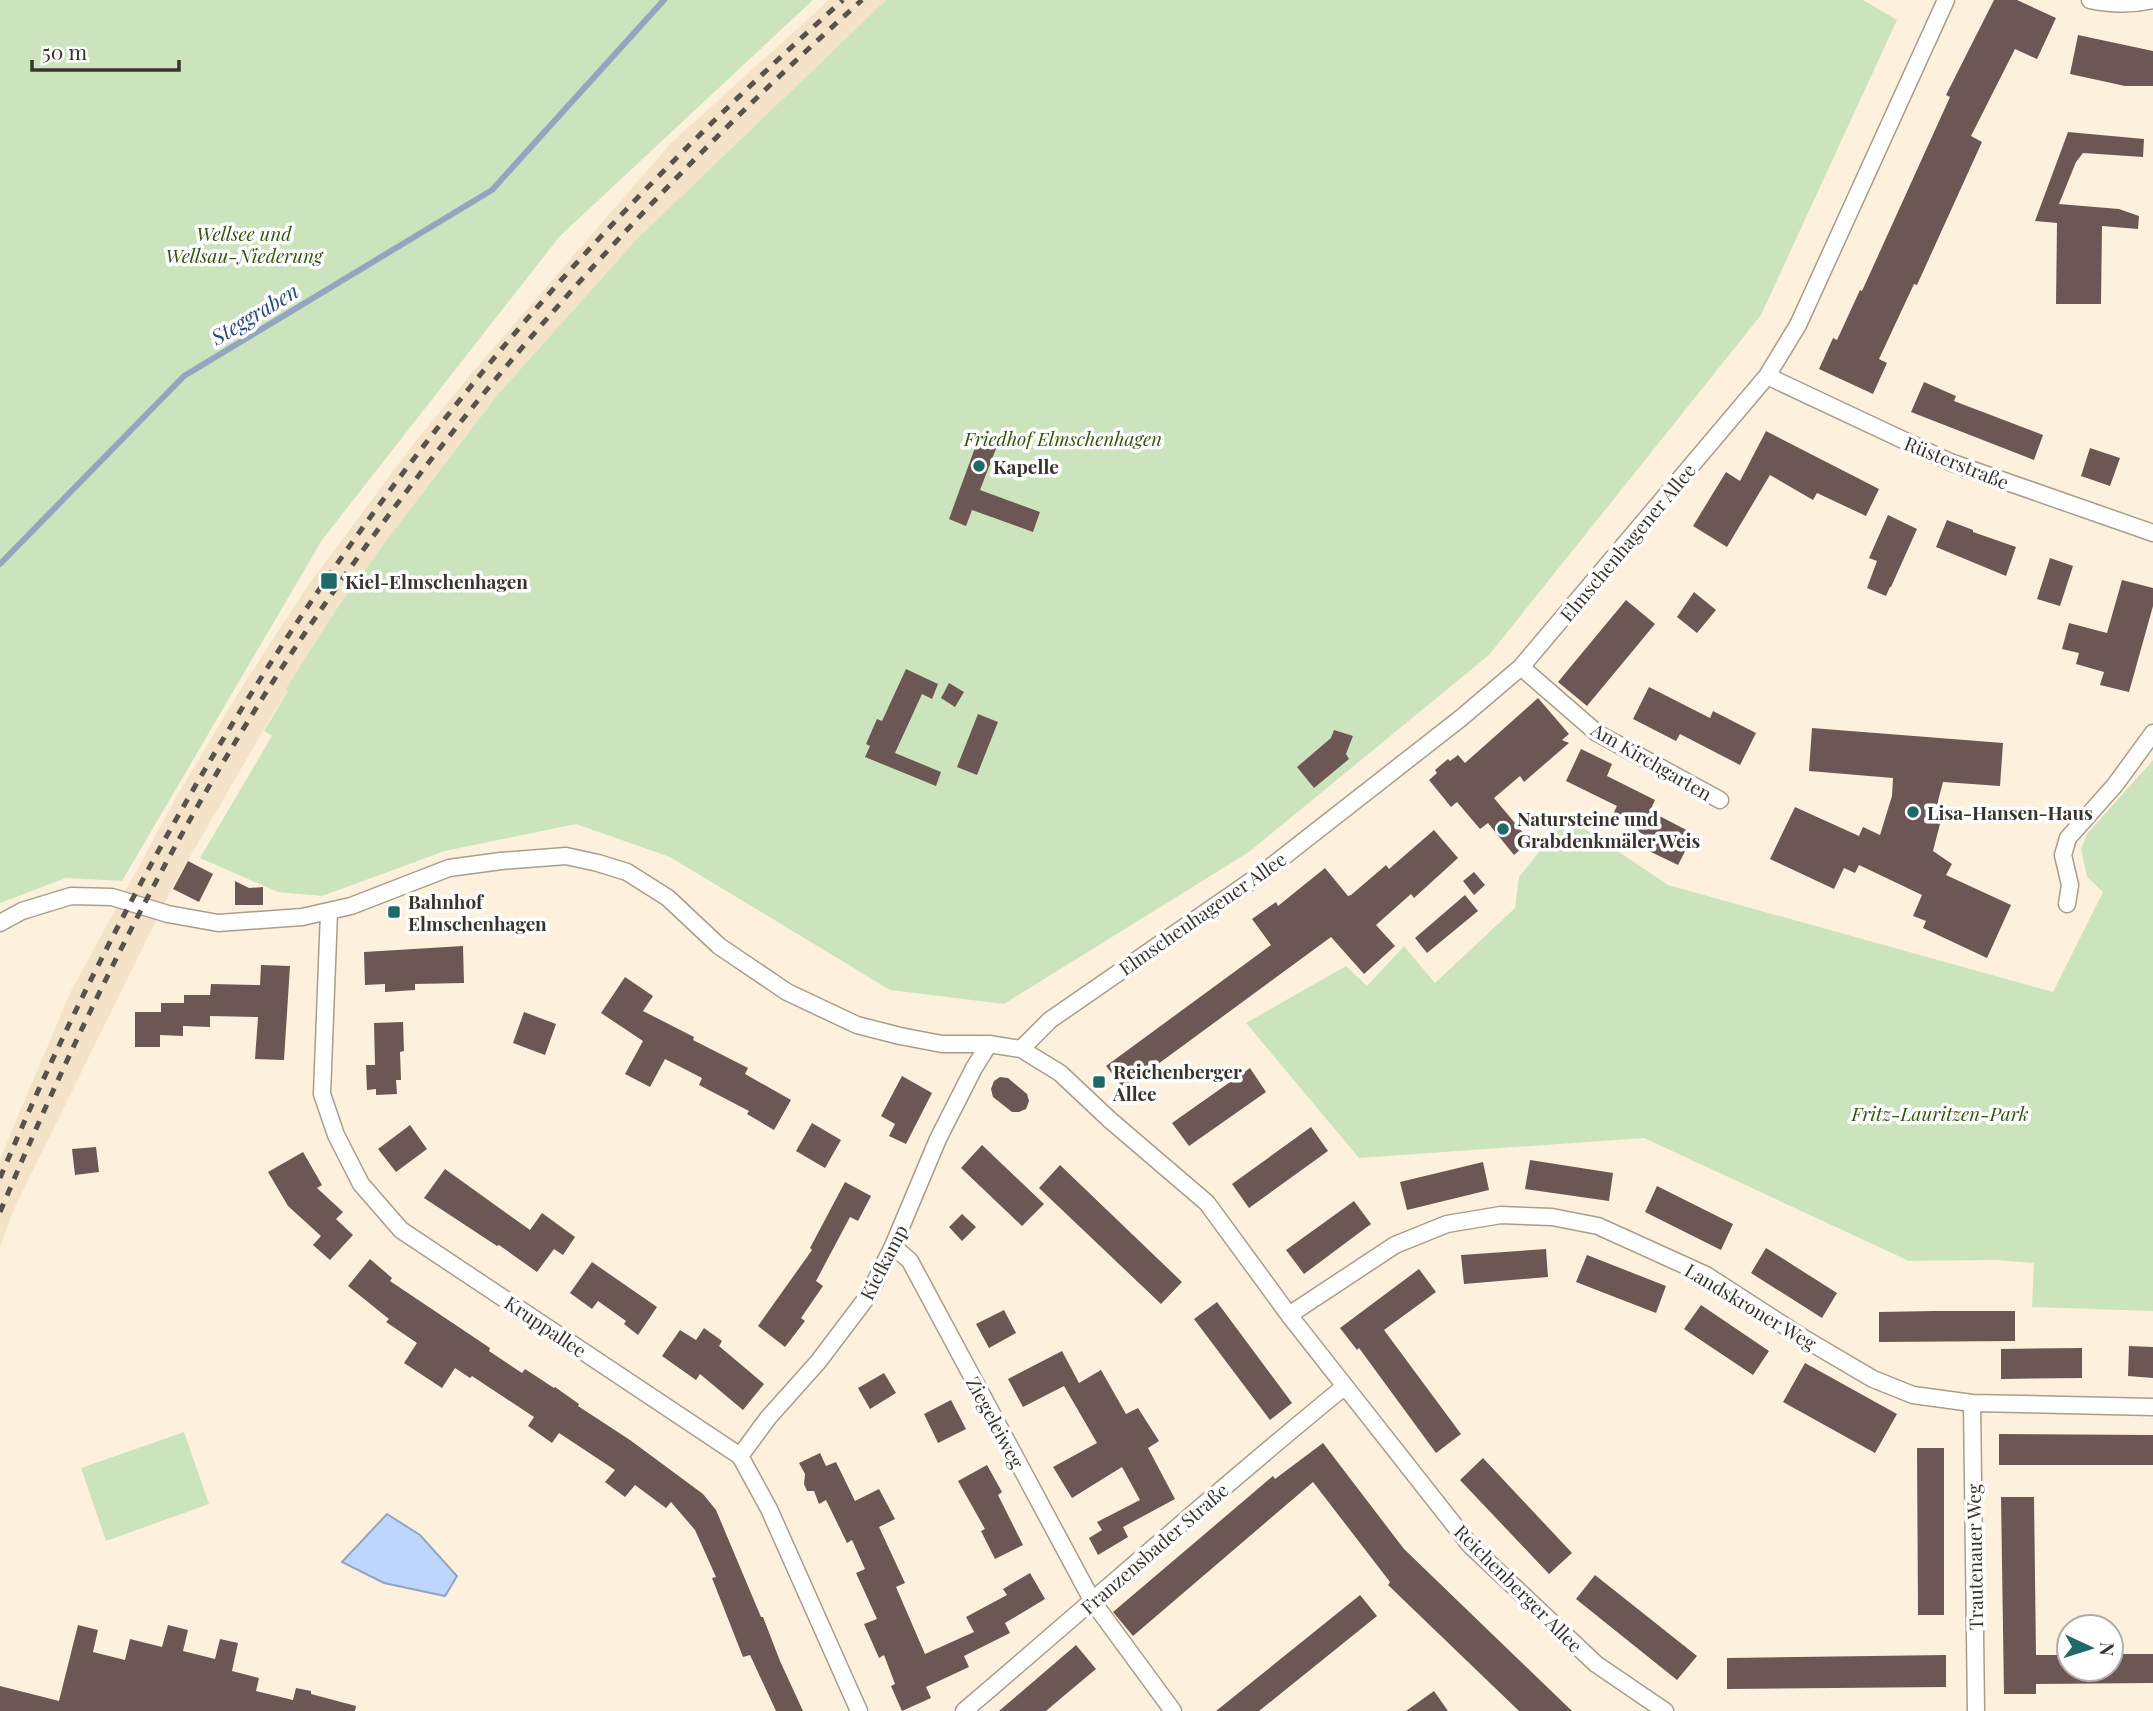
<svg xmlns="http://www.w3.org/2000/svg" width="2153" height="1711" viewBox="0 0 2153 1711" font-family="'Playfair Display',serif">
	<rect width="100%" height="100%" fill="#fdf1dd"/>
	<path fill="#f4e3c9" d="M829,0h57l-249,239 -138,154 -107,140 -121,184 -99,171 -159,323 -13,37v-89l70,-166 107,-197 60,-101 67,-104 110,-148 63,-76 194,-224z"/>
	<path fill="#cce4be" d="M0,0h813l-253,236 -238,304 -200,341 -56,-3 -66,25z
		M886,0h977l34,20 -136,295 -272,340 -240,197 -245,152 -114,-14 -220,-133 -94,-33 -131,27 -123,45 -44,-4 -78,-34 72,-122 -8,-5 24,-40 -2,-2 50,-79 56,-77 107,-140 138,-154z
		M2153,760v551l-121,-4 2,-44 -39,-3 -86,1 -265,-123 -285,20 -113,-135 100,-57 21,20 37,-40 31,37 80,-75 4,-31 48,-60 101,68 385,107 50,-100 -16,-15 -6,-28 6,-15z
		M184,1432l25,72 -103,37 -25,-73z"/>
	<path fill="#bcd6fe" stroke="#94a5bf" stroke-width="2" d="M387,1514l33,21 37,41 -12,20 -61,-13 -42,-21z"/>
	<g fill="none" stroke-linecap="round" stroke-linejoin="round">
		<path stroke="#94a5bf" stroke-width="6" d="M0,564l184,-188 308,-186 172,-190"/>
	</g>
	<path fill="#6d5755" d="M1994,0h23l39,18 -19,41 -22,-10 -44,87 11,6 -65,143 -3,-1 -35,75 8,4 -14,31 -54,-25 14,-31 4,2 23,-50 2,1 88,-194 -4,-2z
		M2078,35l75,16v35h-28l-55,-12z
		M2068,132l76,7 -1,18 -60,-4 -7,9 -17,42 60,5 20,7 -1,13 -36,-3 -1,78h-45l1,-81 -22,-2z
		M1924,382l32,14 -2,5 89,34 -9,25 -123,-48z
		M1766,431l113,58 -13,27 -49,-23 -4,7 -43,-25 -43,72 -34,-21 33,-54 14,9z
		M980,434l19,7 -19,49 60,22 -7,20 -61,-22 -6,16 -17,-7z
		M2090,448l30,10 -10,28 -29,-10z
		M1888,515l29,14 -26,58h-1l-4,9 -19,-8 10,-27 -8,-3z
		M1947,520l26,10v2l43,15 -10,29 -70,-29z
		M2050,558l23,8 -13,40 -23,-7z
		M2122,580l31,8v18l-24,86 -29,-7 4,-13 -28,-8 3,-11 -17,-4 7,-26 38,10z
		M1694,592l22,18 -19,23 -20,-16z
		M1626,600l29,24 -68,82 -29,-24z
		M906,669l32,15 -6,15 -10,-5 -27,59 46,19 -5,14 -71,-29 5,-11 -4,-2 11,-25 5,2z
		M949,683l15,9 -9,15 -14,-9z
		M1649,687l61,31 3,-7 43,22 -16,32 -60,-31 -4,7 -43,-22z
		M1538,698l31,36 -7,6 7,3 -45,39 -4,-6 -26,22 36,43 -16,14 -26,-32 -8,6 -23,-27 -6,5 -22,-27 8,-7 -2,-3 13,-11 2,2 8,-6 7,8z
		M978,714l20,8 -21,53 -20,-8z
		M1812,728l191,15 -3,43 -57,-4 -5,19 2,23 -7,27 19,13 -6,11 65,30 -24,53 -64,-30 3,-7 -13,-5 9,-21 -63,-30 -4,8 -11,-5 -10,21 -64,-30 25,-52 64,29 4,-9 17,8 12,-39 1,-18 -84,-7z
		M1334,730l19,6 -7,18 3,5 -35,29 -17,-21 34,-29z
		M1581,749l31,15 -5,12 48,24 -5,11 44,23 -16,31 -29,-14 6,-11 -44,-22 6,-12 -51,-25z
		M1434,830l24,28 -44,40 -3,-4 -35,31 19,21 -31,28 -33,-37 -207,152 -18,-23 165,-121 -19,-26 24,-17 2,4 47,-38 23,28 3,-1 35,-30 3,4z
		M188,861l25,13 -14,28 -26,-13z
		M1474,872l11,13 -11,10 -11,-14z
		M235,881l14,7 14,-1v18h-28z
		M1465,895l13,16 -51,42 -12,-15z
		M463,946l1,37 -49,1v6l-30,2v-8l-20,1 -1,-33z
		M261,965l29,1 -6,94 -29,-1 3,-42 -48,-1v11l-27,-1v10l-23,-1v12h-25v-35h26v-9h23v-8h26l1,-11 49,1z
		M625,977l28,19 -10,15 51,26 -1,3 55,28 -3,6 46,26 -17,30 -27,-16 2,-3 -50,-26 3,-7 -37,-19 -15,28 -25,-13 18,-33 -42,-28z
		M524,1012l32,12 -11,31 -32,-12z
		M403,1022l1,29 -4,1 1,28h-5l1,14 -21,1v-6l-9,1 -1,-25h9l-1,-42z
		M1250,1068l16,24 -77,54 -17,-23z
		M902,1076l30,17 -26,51 -17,-8 6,-12 -14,-8z
		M1000,1077l8,1 19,16 2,7 -3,8 -7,3h-7l-19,-15 -2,-8 3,-8z
		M812,1123l29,17 -16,28 -29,-17z
		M410,1125l17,24 -31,23 -18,-23z
		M1311,1127l17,24 -79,57 -17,-24z
		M982,1145l62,59 -22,22 -61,-58z
		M96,1147l3,25 -24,3 -3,-26z
		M303,1152l19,33 -5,3 26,24 -7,7 17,16 -23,25 -17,-15 8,-9 -33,-30 -20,-34z
		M1530,1160l83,13 -4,28 -84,-12z
		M1483,1162l6,28 -82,20 -7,-28z
		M1060,1165l122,117 -21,22 -122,-116z
		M445,1169l85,61 12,-17 33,24 -12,18 -9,-6 -17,23 -38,-27 -2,1 -73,-48z
		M845,1182l26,14 -13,25 -8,-4 -34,64 7,5 -22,32 4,3 -20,26 -27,-21 54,-76 -2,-2z
		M1657,1186l76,38 -12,26 -76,-38z
		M1354,1201l17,23 -67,50 -18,-24z
		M962,1214l14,13 -14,14 -13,-14z
		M1766,1248l71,45 -15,25 -71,-45z
		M1546,1249l2,28 -84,7 -3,-29z
		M1587,1255l79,31 -10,27 -80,-31z
		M370,1259l22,19 -2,3 100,67 -1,3 33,22 3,-4 29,19 1,-1 24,17 -1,2 52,34 73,54 13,16 45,107h2l17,44 23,50h-27l-26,-56 -7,2 -31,-79 4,-1 -21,-47 -24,-28 -5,6 -31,-23 -10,12 -20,-15 10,-12 -56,-37 -7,10 -24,-17 6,-9 -62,-41 -2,2 -15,-10 -13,20 -38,-25 13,-20 -31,-21 3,-3 -41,-33z
		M592,1262l65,45 -19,28 -14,-11 2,-3 -28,-20 -6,8 -22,-16z
		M1419,1269l17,23 -52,38 77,104 -25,19 -77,-105 -2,2 -17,-22z
		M1217,1302l75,101 -22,17 -76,-101z
		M1701,1305l68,46 -16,24 -69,-46z
		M1004,1310l12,23 -27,15 -13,-24z
		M1934,1311h81v30l-136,1v-30z
		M704,1328l18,13 -3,5 45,38 -21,26 -43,-36 -4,6 -34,-24 18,-26 16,10z
		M2129,1346l24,1v31l-25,-2z
		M2082,1348v30l-81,1v-30z
		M1062,1351l17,32 22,-13 25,44 12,-6 21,33 -11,7 27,51 -52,28 5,10 -30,18 -9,-17 13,-8 -5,-8 43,-22 -18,-33 -50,31 -19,-31 44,-24 -33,-57 -41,21 -15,-28z
		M1805,1363l92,51 -22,39 -92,-51z
		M884,1373l12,20 -26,16 -12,-21z
		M951,1400l15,29 -28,14 -14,-29z
		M1999,1434l154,1v30h-154z
		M1323,1443l81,106 168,162h-53l-131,-126 2,-3 -77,-100 -180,154 -20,-24 160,-136 2,3z
		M1917,1448h27v167h-26z
		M820,1453l6,13 10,-4 19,39 24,-12 16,30 -16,8 26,56 -9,4 29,67 49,-22 -8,-15 41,-22 -4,-6 27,-16 15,26 -40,24 5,10 -46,23 5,11 -43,20 5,11 -29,13 -11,-25 4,-2 -11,-29 -5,3 -15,-34 13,-5 -21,-46 9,-4 -13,-29 -5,3 -21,-43 -7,4 -5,-13h-7l-3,-7 1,-10 -6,-11z
		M1483,1458l89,95 -23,21 -89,-94z
		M987,1465l15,27 -4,3 25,50 -28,14 -14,-28 4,-2 -27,-48z
		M2001,1497h33l2,158h33v14h42v-15h42v29l-117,1v10h-32z
		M1595,1575l102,81 -20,24 -101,-81z
		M1360,1595l17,21 -118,95h-43z
		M78,1625l20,5 -5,22 32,8 5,-21 32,8 6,-22 20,5 -5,21 32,8 5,-20 18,4 -6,28 27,7 -3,13 37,9 3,-12 15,3v3l45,12 -1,5h-355v-25l59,15z
		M1076,1645l20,24 -30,25 -20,17h-47z
		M1946,1655v32l-219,2v-31z
		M1434,1691l14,20h-42z"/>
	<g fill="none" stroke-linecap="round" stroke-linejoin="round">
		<defs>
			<path id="minor" d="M2090,0c22,5 41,5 63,0
				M1767,376l183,86 203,71
				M1521,667l76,66 123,67
				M2067,904l3,-19 -7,-30 5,-17 47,-53 38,-52
				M329,912l-7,182 14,41 25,49 40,46 339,226 29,53 90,202
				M0,923l22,-12 49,-15 41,1 56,17 50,9 84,-6 49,-11 98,-38 52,-7 65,-5 32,7 29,9 41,26 51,48 68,46 70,33 43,11 42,8h47l32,5 39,24 50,47 97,83 82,112 181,230 126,119 69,47
				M1021,1049l29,-29 214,-148 197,-154 60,-51 246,-291 31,-51 148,-325
				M893,1246l17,15 183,341 80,109
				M1289,1315l106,-70 52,-21 54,-9 51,2 46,9 108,49 99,64 68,40 40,16 59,8 181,4
				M1972,1403l4,308
				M740,1456l28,-38 50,-56 50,-66 25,-50 45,-107 36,-71 15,-24
				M964,1711c127,-108 251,-219 380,-324"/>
		</defs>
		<use href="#minor" stroke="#a99d8b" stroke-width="19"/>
		<use href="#minor" stroke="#fff" stroke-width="16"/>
		<path stroke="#585248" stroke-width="5" stroke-dasharray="9 9" stroke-linecap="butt" d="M0,1178c121,-287 279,-557 476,-798 111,-137 236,-262 367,-380
			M0,1212c90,-213 194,-421 327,-611 154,-222 334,-421 535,-601"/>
	</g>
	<g fill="#1f6a64" stroke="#fff" stroke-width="2.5">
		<circle cx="979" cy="466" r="7"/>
		<rect x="320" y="572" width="18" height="18" rx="3.5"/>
		<circle cx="1913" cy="812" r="7"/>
		<circle cx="1503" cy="829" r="7"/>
		<rect x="387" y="905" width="14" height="14" rx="3.5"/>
		<rect x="1092" y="1075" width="14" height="14" rx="3.5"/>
	</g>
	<g text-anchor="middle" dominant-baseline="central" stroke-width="7" stroke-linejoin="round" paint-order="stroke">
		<g font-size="19" font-style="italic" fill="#30560c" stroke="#fff">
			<text x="244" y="233">Wellsee und<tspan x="244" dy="22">Wellsau-Niederung</tspan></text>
			<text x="1063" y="438">Friedhof Elmschenhagen</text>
			<text x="1940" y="1113">Fritz-Lauritzen-Park</text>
		</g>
		<g font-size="19" fill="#38342c" stroke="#fff">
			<text transform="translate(1957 462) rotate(22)">Rüsterstraße</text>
			<text transform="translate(1627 542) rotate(-50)">Elmschenhagener Allee</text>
			<text transform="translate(1652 761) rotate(30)">Am Kirchgarten</text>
			<text transform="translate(1202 913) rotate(-35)">Elmschenhagener Allee</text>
			<text transform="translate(883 1262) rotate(-63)">Kiefkamp</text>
			<text transform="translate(1751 1306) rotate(31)">Landskroner Weg</text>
			<text transform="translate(546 1326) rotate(34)">Kruppallee</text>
			<text transform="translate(996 1422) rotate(62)">Ziegeleiweg</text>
			<text transform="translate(1154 1548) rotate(-41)">Franzensbader Straße</text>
			<text transform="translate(1974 1557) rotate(-91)">Trautenauer Weg</text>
			<text transform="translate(1519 1588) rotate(45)">Reichenberger Allee</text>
		</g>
		<g font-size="19" font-weight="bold" fill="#38342c" stroke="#fff" text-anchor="start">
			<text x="993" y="466">Kapelle</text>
			<text x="345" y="581">Kiel-Elmschenhagen</text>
			<text x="1927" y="812">Lisa-Hansen-Haus</text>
			<text x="1517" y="818">Natursteine und<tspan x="1517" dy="22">Grabdenkmäler Weis</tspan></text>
			<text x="408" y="901">Bahnhof<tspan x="408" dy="22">Elmschenhagen</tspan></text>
			<text x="1113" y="1071">Reichenberger<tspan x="1113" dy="22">Allee</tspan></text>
		</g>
		<g font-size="21" font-style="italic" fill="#244984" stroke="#fff">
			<text transform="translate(254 313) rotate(-31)">Steggraben</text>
		</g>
	</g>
	<g transform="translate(2090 1648) rotate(94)"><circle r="33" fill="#ffffff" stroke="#afaeab" stroke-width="2"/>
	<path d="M0-5L12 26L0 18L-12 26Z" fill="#1f6a64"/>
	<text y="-10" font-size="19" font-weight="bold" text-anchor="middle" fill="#38342c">N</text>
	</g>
	<path d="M32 60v10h147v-10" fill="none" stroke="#38342c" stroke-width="3.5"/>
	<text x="42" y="60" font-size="21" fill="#38342c" stroke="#ffffff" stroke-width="5" paint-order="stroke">50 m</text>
</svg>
